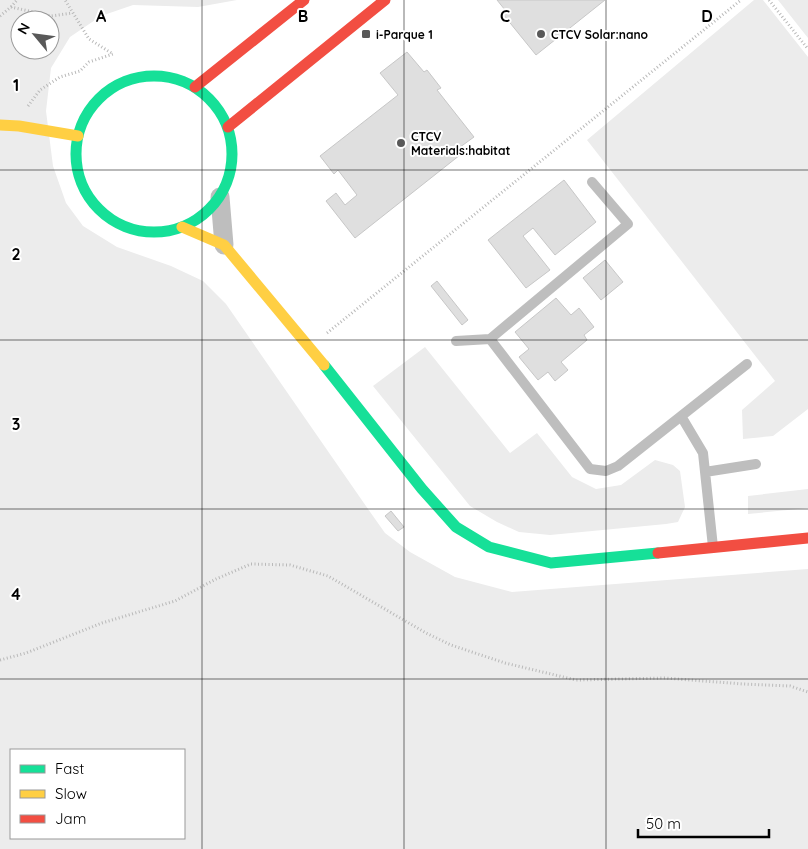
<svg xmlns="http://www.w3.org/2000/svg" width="808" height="849" viewBox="0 0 808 849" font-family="Quicksand,sans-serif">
	<rect width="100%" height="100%" fill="#fff"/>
	<path fill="#ececec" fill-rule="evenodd" d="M0,0h237l-39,7 -65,-2 -32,11 -31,21 -19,31 -5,43 7,55 13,37 17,23 34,21 54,19 32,15 23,23 142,205 17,24 25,19 45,25 57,15 296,-23v280h-808zM20,20h30v30h-30zM11,750h173v88h-173z
		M754,0h9l45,57v352l-35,27 -30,3 -1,-29 33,-29 -188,-241z
		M778,0h30v38z
		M425,347l85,106 27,-20 35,44 24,12 25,-4 34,-25 18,5 7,6 5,36 -7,15 -12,2 -116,11 -31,-3 -22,-10 -27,-16 -97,-120z
		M808,489v19l-60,6v-18z"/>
	<path fill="#dfdfdf" stroke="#c7c7c7" d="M497,0h108l-69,55 -34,-42 3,-3z
		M407,52l17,20 3,-2 14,18 -4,2 37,47 -18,13 4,5 -105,83 -29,-37 10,-8 9,12 12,-10 -19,-25 -4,4 -14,-18 78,-61 -18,-22z
		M564,180l32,42 -41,33 -22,-27 -10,8 27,34 -24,18 -38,-48z
		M605,260l18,22 -22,18 -18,-22z
		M437,281l31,39 -6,5 -31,-39z
		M556,298l15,17 8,-7 15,19 -10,8 3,5 -26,22 7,8 -13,11 -7,-9 -10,8 -19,-23 10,-8 -14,-17z
		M391,511l13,16 -6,4 -13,-15z"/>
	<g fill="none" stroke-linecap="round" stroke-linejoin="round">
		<path stroke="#b9b9b9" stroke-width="3" stroke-dasharray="1 2.5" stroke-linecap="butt" d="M769,0l39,49
			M11,7l6,-7
			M0,16l11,-9 40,9 21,-3
			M28,106l12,-16 20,-13 20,-6 9,-9 24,-8 -24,-15 -24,-39
			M327,333l414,-333
			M0,660l26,-7 76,-30 73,-22 41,-22 35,-15 39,1 38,11 98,57 25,12 54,18 71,17 88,-2 79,6 47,2 18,6"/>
		<path stroke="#bebebe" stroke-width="10" d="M490,339l138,-115 -36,-42
			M456,341l34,-2 100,130 16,2 12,-5 129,-102
			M681,416l22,37 10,94
			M705,472l51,-8"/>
		<path stroke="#bebebe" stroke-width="19" d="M220,197l4,48"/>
		<path stroke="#16e098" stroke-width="11" d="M76 154a78 78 0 1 1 156 0a78 78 0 1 1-156 0Z
			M324,365l98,124 34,38 33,20 62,16 107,-10"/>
		<path stroke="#ffcf43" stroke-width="11" d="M0,125l19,1 59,10
			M182,227l42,18 100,120"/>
		<path stroke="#f24e42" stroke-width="11" d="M195,87l109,-87
			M228,127l157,-127
			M658,553l150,-15"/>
	</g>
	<path fill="none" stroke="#000" stroke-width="1" stroke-opacity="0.55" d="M202,0v849M404,0v849M606,0v849M0,170h808M0,340h808M0,509h808M0,679h808"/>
	<g fill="#595959" stroke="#fff" stroke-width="2">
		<rect x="361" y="29" width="10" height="10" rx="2.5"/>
		<circle cx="541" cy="34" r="5"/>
		<circle cx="401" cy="143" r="5"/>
	</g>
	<g text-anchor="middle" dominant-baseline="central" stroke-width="4" stroke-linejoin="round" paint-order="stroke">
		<g font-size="12" font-weight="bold" fill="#000" stroke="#fff" text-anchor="start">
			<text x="376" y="34">i-Parque 1</text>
			<text x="551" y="34">CTCV Solar:nano</text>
			<text x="411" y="136">CTCV<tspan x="411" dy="14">Materials:habitat</tspan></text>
		</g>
	</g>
	<g font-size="16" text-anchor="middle" font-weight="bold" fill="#000" stroke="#fff" stroke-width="4" stroke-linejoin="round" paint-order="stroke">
		<text x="101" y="22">A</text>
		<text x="303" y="22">B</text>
		<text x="505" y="22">C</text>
		<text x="707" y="22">D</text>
		<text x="16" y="91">1</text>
		<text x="16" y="260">2</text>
		<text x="16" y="430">3</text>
		<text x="16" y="600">4</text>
	</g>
	<rect x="10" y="749" width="175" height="90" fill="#ffffff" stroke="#999999"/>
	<rect x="20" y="765" width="25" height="8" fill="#16e098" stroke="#999999"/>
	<text x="55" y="774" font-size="15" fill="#000000">Fast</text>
	<rect x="20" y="790" width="25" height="8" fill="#ffcf43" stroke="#999999"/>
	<text x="55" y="799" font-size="15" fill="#000000">Slow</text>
	<rect x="20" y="815" width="25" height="8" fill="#f24e42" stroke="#999999"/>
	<text x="55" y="824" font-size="15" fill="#000000">Jam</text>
	<g transform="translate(35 35) rotate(299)"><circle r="24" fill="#ffffff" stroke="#999999"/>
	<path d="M0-4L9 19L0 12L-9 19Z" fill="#595959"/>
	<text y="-8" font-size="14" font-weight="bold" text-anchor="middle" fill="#000000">N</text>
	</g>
	<path d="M638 829v8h131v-8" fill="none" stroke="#000000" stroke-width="2.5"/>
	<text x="646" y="829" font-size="15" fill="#000000" stroke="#ffffff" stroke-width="4" paint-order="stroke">50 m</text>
</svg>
